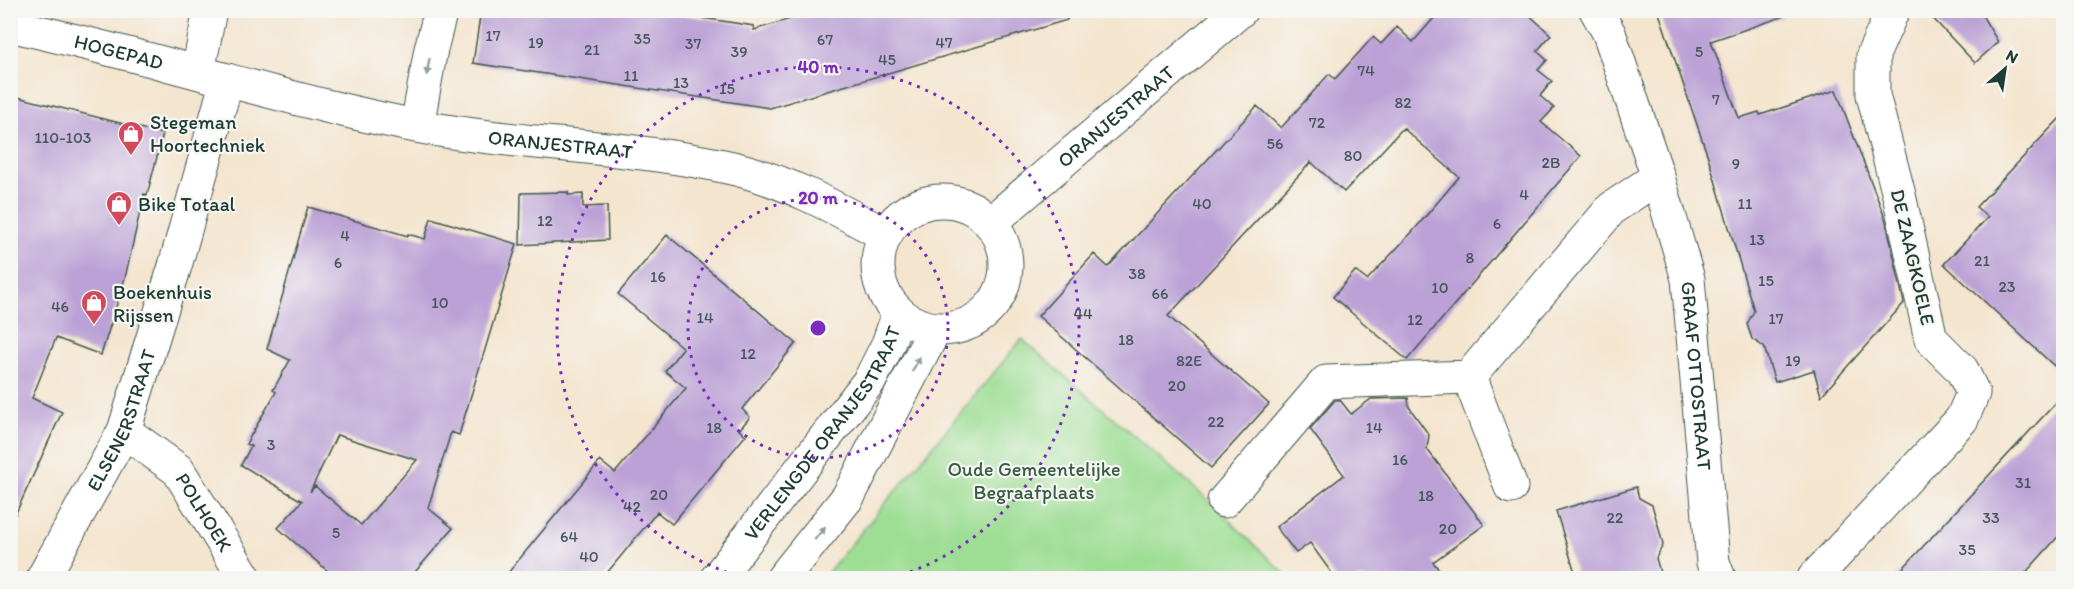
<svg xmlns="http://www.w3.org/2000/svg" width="2074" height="589" viewBox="0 0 2074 589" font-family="Itim,sans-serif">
	<rect width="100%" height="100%" fill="#f6f6f2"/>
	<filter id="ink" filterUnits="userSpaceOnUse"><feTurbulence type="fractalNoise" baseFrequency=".0167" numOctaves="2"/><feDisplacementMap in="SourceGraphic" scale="12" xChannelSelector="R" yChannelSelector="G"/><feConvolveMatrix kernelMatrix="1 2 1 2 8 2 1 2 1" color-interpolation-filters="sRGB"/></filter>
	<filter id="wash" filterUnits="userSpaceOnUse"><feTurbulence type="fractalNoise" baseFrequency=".008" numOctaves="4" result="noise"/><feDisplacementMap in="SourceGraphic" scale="24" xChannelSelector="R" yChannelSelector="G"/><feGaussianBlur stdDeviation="1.35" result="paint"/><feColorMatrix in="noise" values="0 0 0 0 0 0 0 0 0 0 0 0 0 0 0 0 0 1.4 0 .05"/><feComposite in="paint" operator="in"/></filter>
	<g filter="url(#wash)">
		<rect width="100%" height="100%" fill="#f4e5cf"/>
		<path fill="#9ede94" stroke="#5e8e64" stroke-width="1.5" d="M1022,339l184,159 83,80h-466z"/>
		<g id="blocks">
			<path fill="#bba1d6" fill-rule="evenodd" d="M481,10h169l104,16v4l65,-20h247l1,10 -297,88 -297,-45z
				M1441,10h83l27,25 -14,16 10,9 -9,10 14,11 -12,15 14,12 -13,14 40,34 -174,204 -74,-63 22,-26 12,9 47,-50 45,-53 -56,-49 -59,64 -33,-30 -143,154 101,88 -58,64 -173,-152 56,-62 14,13 149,-161 24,22 48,-54 6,5 38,-42 8,7 16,-17 16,15z
				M1658,10h123l1,7 -71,24 28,77 20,-6 1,3 76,-25 50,131 18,82 -83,93 -7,-26 -39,12 -11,-35 -12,-8 -5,-15 7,-13 -45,-151z
				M1925,10h54l19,32 -23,21z
				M10,95l153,39 -16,61 -3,-1 -19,84 -24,77 -45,-17 -24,60 30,14 -52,114z
				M2064,114v261l-120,-111 44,-47 -12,-10z
				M568,192v3l15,-1v13l24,-1 1,34 -88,5 1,-52z
				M308,207l100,29v-2l17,5 6,-21 86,26 -58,191 -8,-3 -23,76 25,20 -44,51h-72l-59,-51 24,-27 -61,-36 10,-19 -5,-2 30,-52 -3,-2 17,-30 -23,-11zM337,435l80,25 -56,65 -46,-39 -5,6z
				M667,235l129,108 -54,66 8,8 -11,13 7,5 -74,89 -15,-12 -55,67h-99l97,-118 15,12 71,-85 -21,-17 18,-23 -65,-54z
				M2064,394v136l-44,49h-127z
				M1408,398l1,9 20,28 -2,14 57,76 -51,37 13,17h-110l-26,-36 -14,10 -20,-26 68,-52 -34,-46 25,-29h5l11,14 20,-15z
				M1636,487l3,11 13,7 6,20 5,20 -7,13 6,21h-85l-21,-68z"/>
		</g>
	</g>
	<g filter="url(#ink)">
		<use href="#blocks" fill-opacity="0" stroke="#3f564b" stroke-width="1.5"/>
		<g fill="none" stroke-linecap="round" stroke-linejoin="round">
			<defs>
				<g id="minor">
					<path id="s1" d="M1596,10l13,23 49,144 30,102 25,283 6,16"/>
					<path d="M198,72l12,-62"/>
					<path d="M417,126l14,-77 10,-39"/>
					<path d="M1469,377l42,110"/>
					<path id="s2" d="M124,431l54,39 67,108"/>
					<path d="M1224,501l102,-119 143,-5 143,-169 46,-31"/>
					<path id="s3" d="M43,578l81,-147 51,-165 52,-186"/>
					<path d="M1814,578l148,-159 11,-26 -11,-23 -31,-31 -32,-144 -26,-100v-40l20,-45"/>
				</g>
				<g id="tertiary">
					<path id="s4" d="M10,25c64,15 127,31 190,48 72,19 143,39 216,53 101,19 206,19 307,40 56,11 112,41 162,69"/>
					<circle cx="942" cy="265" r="64"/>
					<path id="s5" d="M990,223l251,-213"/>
					<path id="s6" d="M717,578l153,-198 18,-36 11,-31"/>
					<path d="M783,578l65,-81 87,-168"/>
				</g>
			</defs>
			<use href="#minor" stroke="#3f564b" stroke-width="35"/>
			<use href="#tertiary" stroke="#3f564b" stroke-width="35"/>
			<use href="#minor" stroke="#fff" stroke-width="33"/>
			<use href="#tertiary" stroke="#fff" stroke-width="33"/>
		</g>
		<defs><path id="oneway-solid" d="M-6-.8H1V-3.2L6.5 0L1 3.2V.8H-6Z" transform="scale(1.5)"/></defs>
		<g fill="#8f9e9a">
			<use href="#oneway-solid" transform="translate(428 67) rotate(100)"/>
			<use href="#oneway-solid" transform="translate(916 364) rotate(-63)"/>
			<use href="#oneway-solid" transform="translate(820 533) rotate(-51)"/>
		</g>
	</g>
	<g fill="none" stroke="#7b2cbf" stroke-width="3" stroke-dasharray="3 6">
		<circle cx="818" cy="328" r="130"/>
		<path d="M744 578A261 261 0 1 1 892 578"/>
	</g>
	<defs>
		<symbol id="shop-pin" viewBox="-11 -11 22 30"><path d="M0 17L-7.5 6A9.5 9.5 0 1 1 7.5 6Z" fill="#d1495b" stroke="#f6f6f2"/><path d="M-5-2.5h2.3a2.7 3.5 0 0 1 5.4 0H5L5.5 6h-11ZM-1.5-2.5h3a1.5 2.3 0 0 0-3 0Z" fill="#fff"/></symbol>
	</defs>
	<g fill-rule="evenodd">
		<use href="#shop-pin" x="116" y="119" width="30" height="40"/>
		<use href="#shop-pin" x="104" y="189" width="30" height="40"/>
		<use href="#shop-pin" x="79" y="288" width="30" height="40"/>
	</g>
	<g text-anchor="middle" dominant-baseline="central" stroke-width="4.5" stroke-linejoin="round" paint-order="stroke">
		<g font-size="16" fill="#46565c">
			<text x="493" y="35">17</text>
			<text x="642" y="38">35</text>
			<text x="825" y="39">67</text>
			<text x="536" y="42">19</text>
			<text x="944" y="42">47</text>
			<text x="693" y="43">37</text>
			<text x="592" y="49">21</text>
			<text x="739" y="51">39</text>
			<text x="1699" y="51">5</text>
			<text x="887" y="59">45</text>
			<text x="1366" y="70">74</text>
			<text x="631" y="75">11</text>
			<text x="681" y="82">13</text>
			<text x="727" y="88">15</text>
			<text x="1716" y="99">7</text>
			<text x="1403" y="102">82</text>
			<text x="1317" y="122">72</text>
			<text x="63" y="137">110-103</text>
			<text x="1275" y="143">56</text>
			<text x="1353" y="155">80</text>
			<text x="1551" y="162">2B</text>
			<text x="1736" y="163">9</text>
			<text x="1524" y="194">4</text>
			<text x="1202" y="203">40</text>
			<text x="1745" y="203">11</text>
			<text x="545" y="220">12</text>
			<text x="1497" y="223">6</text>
			<text x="345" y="235">4</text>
			<text x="1757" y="239">13</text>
			<text x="1470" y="257">8</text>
			<text x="1982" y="260">21</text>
			<text x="338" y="262">6</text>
			<text x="1137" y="273">38</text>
			<text x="658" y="276">16</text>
			<text x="1766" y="280">15</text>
			<text x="2007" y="286">23</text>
			<text x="1440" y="287">10</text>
			<text x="1160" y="293">66</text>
			<text x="440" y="302">10</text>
			<text x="60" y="306">46</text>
			<text x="1083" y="313">44</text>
			<text x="705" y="317">14</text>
			<text x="1776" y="318">17</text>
			<text x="1415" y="319">12</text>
			<text x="1126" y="339">18</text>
			<text x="748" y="353">12</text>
			<text x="1189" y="360">82E</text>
			<text x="1793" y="360">19</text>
			<text x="1177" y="385">20</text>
			<text x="1216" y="421">22</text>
			<text x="714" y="427">18</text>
			<text x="1374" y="427">14</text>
			<text x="271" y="444">3</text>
			<text x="1400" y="459">16</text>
			<text x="2023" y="482">31</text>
			<text x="659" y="494">20</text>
			<text x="1426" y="495">18</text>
			<text x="632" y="506">42</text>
			<text x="1615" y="517">22</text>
			<text x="1991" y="517">33</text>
			<text x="1448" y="528">20</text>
			<text x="336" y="532">5</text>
			<text x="569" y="536">64</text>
			<text x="1967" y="549">35</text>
			<text x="589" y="556">40</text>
		</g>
		<g font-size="20" fill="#1f3d34" stroke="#f6f6f2">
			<text stroke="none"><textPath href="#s4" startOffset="112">HOGEPAD</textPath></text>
			<text stroke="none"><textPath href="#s5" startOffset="165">ORANJESTRAAT</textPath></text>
			<text stroke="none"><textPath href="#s4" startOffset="564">ORANJESTRAAT</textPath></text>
			<text transform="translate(1913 257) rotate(77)">DE ZAAGKOELE</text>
			<text stroke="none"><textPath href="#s1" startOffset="382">GRAAF OTTOSTRAAT</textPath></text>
			<text stroke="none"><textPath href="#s3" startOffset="177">ELSENERSTRAAT</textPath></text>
			<text stroke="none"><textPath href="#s6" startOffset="180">VERLENGDE ORANJESTRAAT</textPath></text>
			<text stroke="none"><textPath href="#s2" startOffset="116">POLHOEK</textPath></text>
		</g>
		<g font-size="20" fill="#1f3d34" stroke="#f6f6f2" text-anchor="start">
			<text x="150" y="122">Stegeman<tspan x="150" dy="23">Hoortechniek</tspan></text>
			<text x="138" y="204">Bike Totaal</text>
			<text x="113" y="292">Boekenhuis<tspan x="113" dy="23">Rijssen</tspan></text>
		</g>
		<g font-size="20" fill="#385d47" stroke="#f6f6f2">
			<text x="1034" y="469">Oude Gemeentelijke<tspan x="1034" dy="23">Begraafplaats</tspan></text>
		</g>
	</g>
	<circle cx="818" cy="328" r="9" fill="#7b2cbf" stroke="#f6f6f2" stroke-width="3"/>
	<g font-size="18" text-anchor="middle" font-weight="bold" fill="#7b2cbf" stroke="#f6f6f2" stroke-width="4.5" stroke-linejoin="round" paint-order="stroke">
		<text x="818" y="73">40 m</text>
		<text x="818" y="204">20 m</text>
	</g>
	<rect width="2074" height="589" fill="none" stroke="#f6f6f2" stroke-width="36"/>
	<g transform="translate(2005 69) rotate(29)" stroke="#f6f6f2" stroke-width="4.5" paint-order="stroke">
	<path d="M0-4.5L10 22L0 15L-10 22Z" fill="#1f3d34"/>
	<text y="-9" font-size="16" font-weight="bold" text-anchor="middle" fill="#1f3d34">N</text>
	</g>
</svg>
